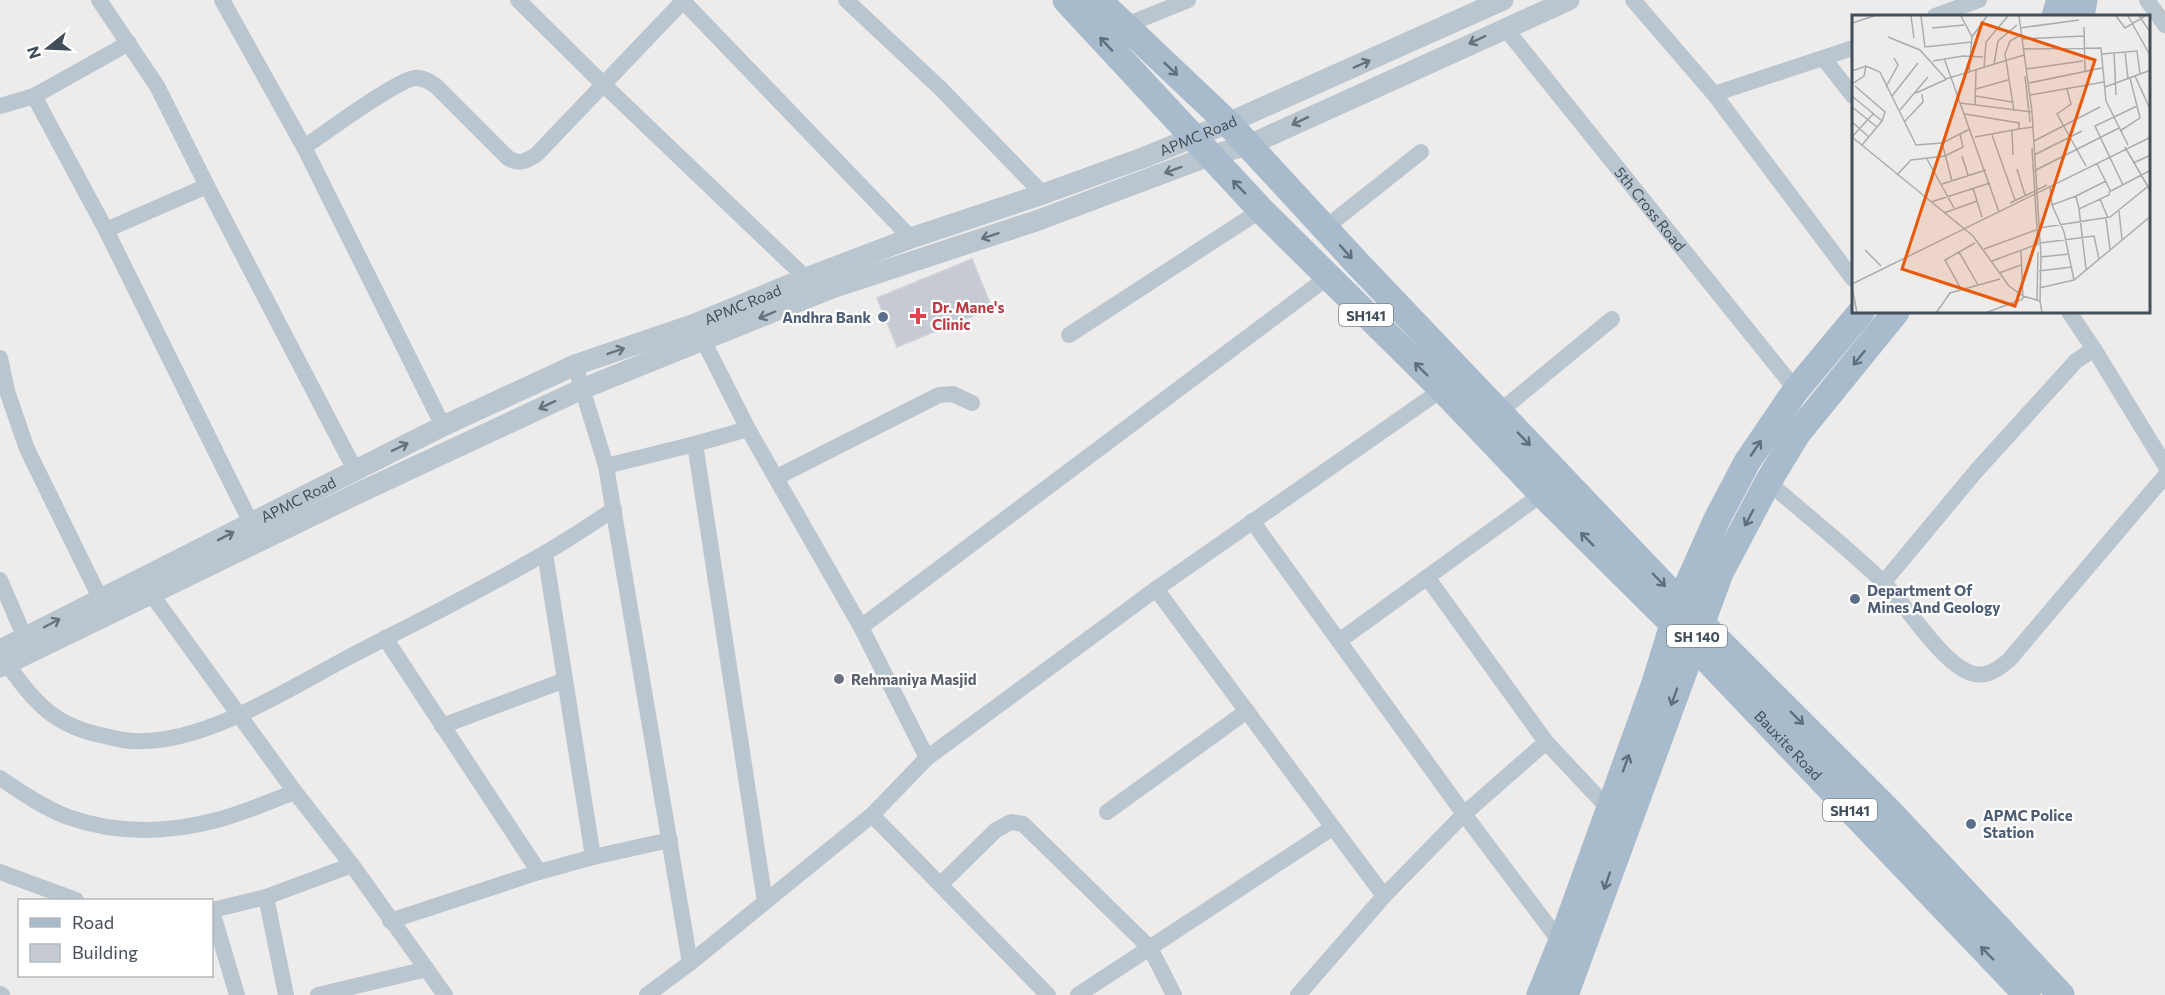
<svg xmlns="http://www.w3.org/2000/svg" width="2165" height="995" viewBox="0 0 2165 995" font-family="Commissioner,sans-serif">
	<rect width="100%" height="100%" fill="#eeebeb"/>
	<path fill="#c6cad2" stroke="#ced1d8" stroke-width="1.5" d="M972,259l20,49 -95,39 -20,-49z"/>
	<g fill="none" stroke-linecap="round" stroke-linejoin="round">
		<g stroke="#bac6cf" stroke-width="16">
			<path d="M99,0l58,86 50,100 148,284"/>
			<path d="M222,0l82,147 139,279"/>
			<path d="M518,0l86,85 202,193"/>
			<path d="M682,0l229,238"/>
			<path d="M846,0l94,88 103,106"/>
			<path d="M1633,0l81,94 139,185"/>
			<path d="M2147,0l18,25"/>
			<path d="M1935,16l44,-16"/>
			<path d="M1124,26l64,-26"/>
			<path id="s1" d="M1505,28l291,362"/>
			<path d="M1824,59l29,37"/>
			<path d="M1714,94l139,-46"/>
			<path d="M34,96l72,134 145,293"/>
			<path d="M0,106l34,-10 95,-53"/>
			<path d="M304,147c20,-13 92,-67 111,-69 8,-1 15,4 21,8l72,72c11,7 19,3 29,-4l147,-154"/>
			<path d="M1325,228l96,-76"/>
			<path d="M106,230l101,-44"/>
			<path d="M2069,312l25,37 71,116"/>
			<path d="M698,330l50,99 -53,15 70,458"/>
			<path d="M1069,335l192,-125"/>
			<path d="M0,358l7,33 20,58 74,151"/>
			<path d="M575,365l31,101 84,497"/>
			<path d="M1499,412l113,-93"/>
			<path d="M748,429l113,198 66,131"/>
			<path d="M606,466l89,-22"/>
			<path d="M777,477l162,-82 14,-1 19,9"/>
			<path d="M1768,482c38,33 79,65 115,100 25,25 52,71 81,88 18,10 31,2 45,-10l156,-184"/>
			<path d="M1252,521l212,293 97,129"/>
			<path d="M545,553l48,304"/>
			<path d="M1427,577l119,165 63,67"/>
			<path d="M0,580l25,58"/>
			<path d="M1883,583l94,-113 99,-109 18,-12"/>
			<path d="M144,584l151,208 57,73 93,130"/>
			<path d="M1156,589l228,307"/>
			<path d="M861,627l467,-350"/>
			<path d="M385,638l154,234"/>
			<path d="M1339,641l203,-147"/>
			<path d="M7,664c29,40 47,62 98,72 12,3 24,6 36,5 68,0 149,-53 208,-84 66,-34 133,-67 196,-104 24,-14 47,-29 69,-44"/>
			<path d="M442,726l123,-46"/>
			<path d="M0,778c21,14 44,30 68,39 48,17 100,16 149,3 27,-7 53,-19 78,-28"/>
			<path d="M1107,812l140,-101"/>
			<path d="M872,815l176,180"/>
			<path d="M0,872l76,28"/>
			<path d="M941,884l55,-54 15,-8 12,2 127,124 24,47"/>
			<path d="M266,897l20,98"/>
			<path d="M212,910l54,-13 86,-32"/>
			<path d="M212,911l25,84"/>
			<path d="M390,921l149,-49 54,-15 77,-17"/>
			<path d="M0,994l2,1"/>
			<path d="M318,995l109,-26"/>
			<path d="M647,995l43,-32 182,-148 55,-57 229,-169 294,-205"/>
			<path d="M1078,995l254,-167"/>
			<path d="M1298,995l86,-99 80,-82 82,-72"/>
		</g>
		<g stroke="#bac6cf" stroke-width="21">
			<path id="s2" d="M0,650l443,-224 132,-61 120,-41 111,-46 105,-40 132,-44 102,-37 83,-34 275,-123"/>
			<path d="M0,667l365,-177 217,-101 250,-101 204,-67 173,-65 40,-11 320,-145"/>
		</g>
		<g stroke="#a7bbcd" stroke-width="27">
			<path id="s3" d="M1066,0l195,210 182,180 99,104 131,130 354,371"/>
			<path d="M1098,0l130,123 129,140 323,339 208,208 173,185"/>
			<path d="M2055,16l5,-16"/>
			<path d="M2081,16l3,-16"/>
			<path d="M1540,995l21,-52 94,-260 25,-81 37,-83 30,-57 49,-72 65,-78"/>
			<path d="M1565,995l155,-422 48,-91 29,-48 99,-122"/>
		</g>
	</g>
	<defs><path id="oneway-shaft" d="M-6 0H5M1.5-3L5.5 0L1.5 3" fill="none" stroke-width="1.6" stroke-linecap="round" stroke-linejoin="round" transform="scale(1.5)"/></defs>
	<g stroke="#66737d">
		<use href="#oneway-shaft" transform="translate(1477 40) rotate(155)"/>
		<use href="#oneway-shaft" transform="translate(1362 64) rotate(-24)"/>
		<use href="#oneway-shaft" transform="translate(1300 121) rotate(155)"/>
		<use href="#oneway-shaft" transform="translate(1173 170) rotate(160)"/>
		<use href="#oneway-shaft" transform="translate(990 236) rotate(162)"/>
		<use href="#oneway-shaft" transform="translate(767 315) rotate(157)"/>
		<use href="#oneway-shaft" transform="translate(616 351) rotate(-19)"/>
		<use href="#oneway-shaft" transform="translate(547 405) rotate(155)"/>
		<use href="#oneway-shaft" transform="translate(400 447) rotate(-26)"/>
		<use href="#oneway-shaft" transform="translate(226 536) rotate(-27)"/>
		<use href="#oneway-shaft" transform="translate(52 623) rotate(-28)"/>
	</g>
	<g stroke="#606f7c">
		<use href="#oneway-shaft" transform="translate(1106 44) rotate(-133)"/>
		<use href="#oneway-shaft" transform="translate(1171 69) rotate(43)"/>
		<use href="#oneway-shaft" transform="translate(1239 187) rotate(-134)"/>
		<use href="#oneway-shaft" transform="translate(1346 252) rotate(48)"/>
		<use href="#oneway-shaft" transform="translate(1859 358) rotate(129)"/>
		<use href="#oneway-shaft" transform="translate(1421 369) rotate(-135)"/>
		<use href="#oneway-shaft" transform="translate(1524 439) rotate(46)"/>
		<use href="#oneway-shaft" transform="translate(1756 448) rotate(-56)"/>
		<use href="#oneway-shaft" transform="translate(1749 518) rotate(118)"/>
		<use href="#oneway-shaft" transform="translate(1587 539) rotate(-135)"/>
		<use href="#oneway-shaft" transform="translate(1659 580) rotate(46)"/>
		<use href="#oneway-shaft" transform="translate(1674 697) rotate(110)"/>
		<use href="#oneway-shaft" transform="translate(1797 718) rotate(45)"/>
		<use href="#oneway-shaft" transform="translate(1626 763) rotate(-70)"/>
		<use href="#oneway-shaft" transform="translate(1607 881) rotate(109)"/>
		<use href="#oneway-shaft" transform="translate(1987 953) rotate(-134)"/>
	</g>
	<path fill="#e0444e" stroke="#fff" stroke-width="2" d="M915 307h6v6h6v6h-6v6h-6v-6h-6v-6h6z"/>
	<g fill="#5c6f8a" stroke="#fff" stroke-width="2">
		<circle cx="883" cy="317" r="6"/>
		<circle cx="1855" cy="599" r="6"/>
		<circle cx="1971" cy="824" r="6"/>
	</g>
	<circle fill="#6b7280" stroke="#fff" stroke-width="2" cx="839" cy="679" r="6"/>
	<g text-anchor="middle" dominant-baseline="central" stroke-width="4.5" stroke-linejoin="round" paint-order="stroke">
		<g fill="#fff" stroke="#7b848c" stroke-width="1.5">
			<rect x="1339" y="304" width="54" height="22" rx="4.5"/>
			<rect x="1667" y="625" width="60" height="22" rx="4.5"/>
			<rect x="1823" y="799" width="54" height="22" rx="4.5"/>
		</g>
		<g font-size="14" font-weight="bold" fill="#424f5a">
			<text x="1366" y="315">SH141</text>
			<text x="1697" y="636">SH 140</text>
			<text x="1850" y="810">SH141</text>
		</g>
		<g font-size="15" fill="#424f5a" stroke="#fff">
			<text stroke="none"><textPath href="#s2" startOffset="1306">APMC Road</textPath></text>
			<text stroke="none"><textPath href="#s1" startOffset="232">5th Cross Road</textPath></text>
			<text stroke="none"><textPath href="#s2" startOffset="820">APMC Road</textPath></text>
			<text stroke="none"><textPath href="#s2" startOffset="334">APMC Road</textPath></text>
			<text stroke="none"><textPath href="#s3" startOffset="1038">Bauxite Road</textPath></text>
		</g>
		<g font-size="15" font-weight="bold" fill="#be3a42" stroke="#fff" text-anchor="start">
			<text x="932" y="307">Dr. Mane's<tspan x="932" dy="17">Clinic</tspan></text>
		</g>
		<g font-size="15" font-weight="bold" fill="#4e5e75" stroke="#fff" text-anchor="start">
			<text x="871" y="317" text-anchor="end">Andhra Bank</text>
			<text x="1867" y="590">Department Of<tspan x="1867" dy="17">Mines And Geology</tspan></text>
			<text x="1983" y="815">APMC Police<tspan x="1983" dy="17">Station</tspan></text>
		</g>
		<g font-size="15" font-weight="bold" fill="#5b616d" stroke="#fff" text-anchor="start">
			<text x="851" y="679">Rehmaniya Masjid</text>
		</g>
	</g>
	<g transform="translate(1852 15)">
		<rect width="298" height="298" fill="#eeebeb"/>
		<path fill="none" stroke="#a9adb1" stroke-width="1.5" d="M59,1l3,22M69,1l4,31 47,-5M109,1l11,21 -3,36M167,1l13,96 9,145 -1,44M264,1l9,12 20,-12M276,1l23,41M287,1l12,17M0,8l22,-7M232,12l1,46M80,13l32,-3M168,13l59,-8M36,22l32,13 26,29 78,-24M120,22l15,-21M170,24l62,-3M171,34l78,-1 5,53 22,44M262,37l2,43M273,37l3,27M250,39l35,-3 3,23M92,43l55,154M81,46l30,-5 20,1M142,49l4,-23 19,-16M132,53l2,-26 22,-26M174,54l57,-8M0,56l14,-5 14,6 36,73 26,-2 28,-14M173,61l5,46M283,61l15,33M177,68l73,-15M0,69l12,-8 2,-10M3,71l30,26 -3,9M34,72l12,-22 -4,-7M253,72l46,-17M124,74l32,-9M215,74l4,15 -14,10 29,52M64,78l31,-14M178,80l74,-13M0,81l30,25 -20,24M40,81l26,-33M124,81l36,6M108,88l72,9M123,90l1,-35M0,92l25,20M48,95l28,-33M162,96l-9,-57 5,-13 9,-5M113,99l54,9v6l14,-2M53,106l18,-19 -1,-8M0,107l17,15M160,116l1,24M268,116l20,-13 -10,-40M140,120l23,65M0,122l21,-23M0,122l121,99 36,50 14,10 17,5 2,12M123,122l44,-8M182,126l66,-34M90,128l10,38M273,132l26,45M180,133l6,97M182,140l48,-24M110,141l6,19M75,144l27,49M281,148l18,-8M165,154l8,26M182,156l85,-43M45,160l14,-15 34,-4 18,-9 -3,-13M90,169l44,-14M271,170l-28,-59 42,-20M198,172l2,18 24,-9 3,13 30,-14 1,-5 -13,-26M121,173l9,29M259,176l40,-21M224,181l30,-15M248,184l8,19M79,187l59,-19M158,188l37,-18M200,190l12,27 10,48M227,194l7,60M267,196l3,29M92,198l33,-12M254,204l4,30M187,213l71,-11 41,-33M188,228l54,-7 5,23M132,234l52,-19M13,235l16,16M169,236l2,48M107,237l19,33M189,242l28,-3M140,246l46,-17M187,256l33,-4M147,258l22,-8M0,269l299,-147M0,272l5,26M187,273l35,-8 77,-64M109,274l-16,-29 30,-17M185,285l1,-48M84,298l14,-20 50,-14M133,298l38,-14"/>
		<path fill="#e8590c" fill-opacity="0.15" stroke="#e8590c" stroke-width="3" d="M130,8l113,37 -80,246 -113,-37z"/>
		<rect width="298" height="298" fill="none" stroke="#424f5a" stroke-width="3"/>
	</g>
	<rect x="18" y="899" width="195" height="78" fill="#ffffff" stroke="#b3b9bd" stroke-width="1.5"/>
	<rect x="30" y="918" width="30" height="9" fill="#a7bbcd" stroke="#b3b9bd" stroke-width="1.5"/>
	<text x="72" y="929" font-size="18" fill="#424f5a">Road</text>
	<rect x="30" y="944" width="30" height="18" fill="#c6cad2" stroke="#b3b9bd" stroke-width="1.5"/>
	<text x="72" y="959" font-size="18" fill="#424f5a">Building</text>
	<g transform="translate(48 48) rotate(252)" stroke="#ffffff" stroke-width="4.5" paint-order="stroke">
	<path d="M0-4.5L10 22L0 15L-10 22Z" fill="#424f5a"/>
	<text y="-9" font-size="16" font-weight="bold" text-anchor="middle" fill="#424f5a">N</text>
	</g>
</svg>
